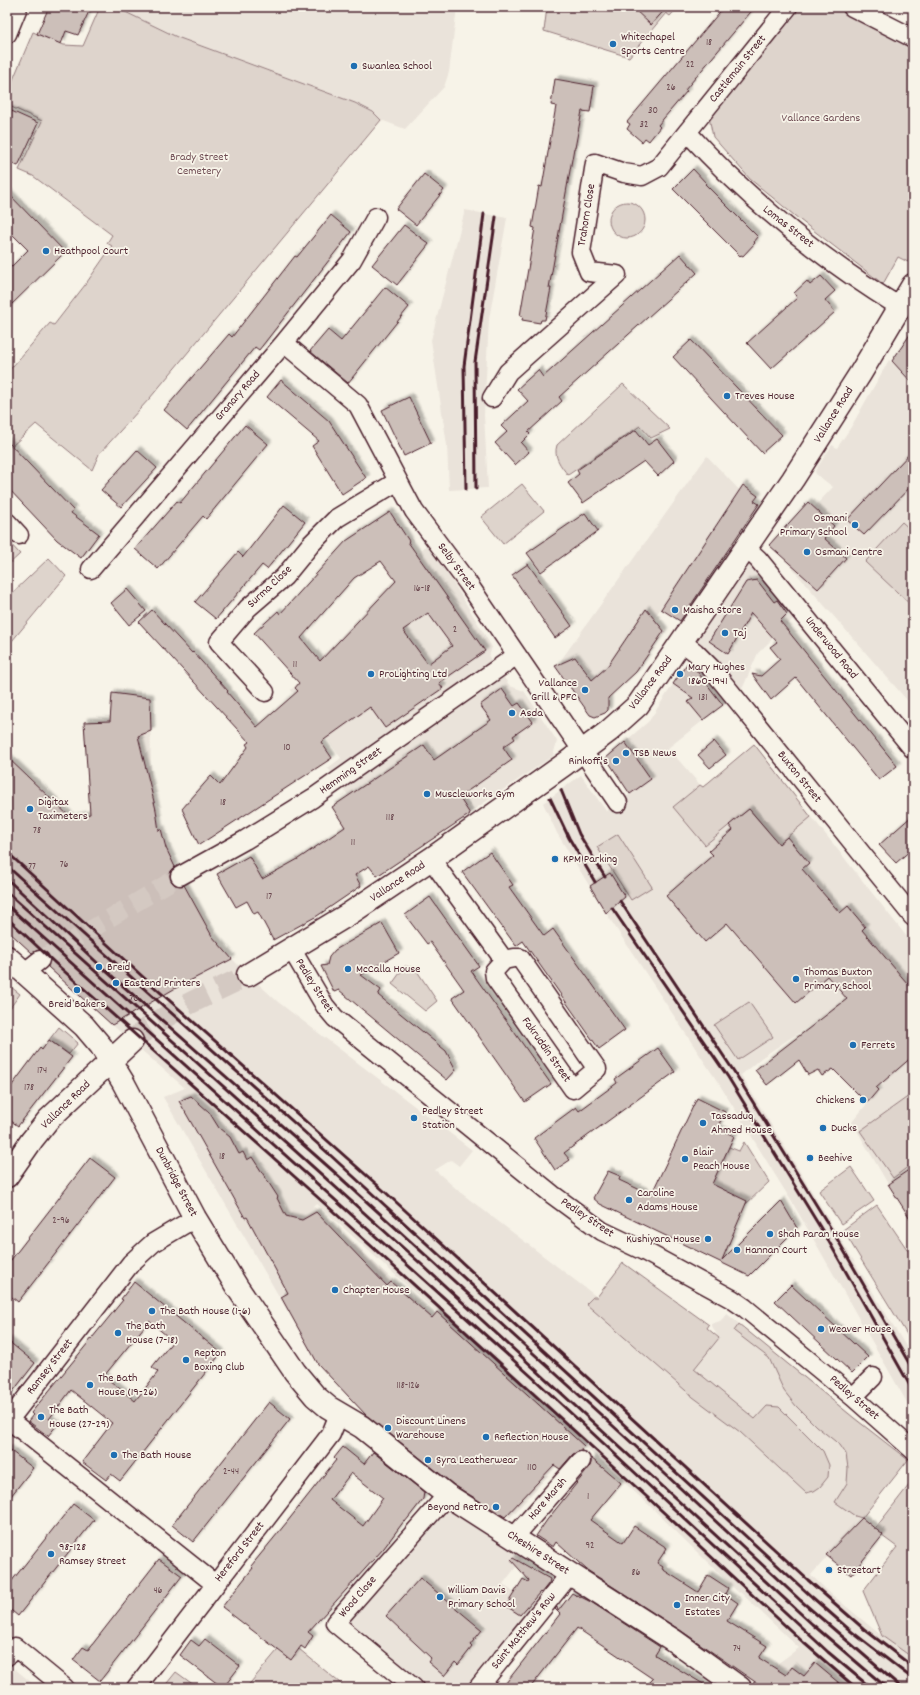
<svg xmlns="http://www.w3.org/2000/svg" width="920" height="1695" viewBox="0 0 920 1695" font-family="Dekko,sans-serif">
	<defs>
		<filter id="shadow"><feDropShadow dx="3.5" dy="-3.5" stdDeviation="1" flood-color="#0004"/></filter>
	</defs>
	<rect width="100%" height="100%" fill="#f7f3e8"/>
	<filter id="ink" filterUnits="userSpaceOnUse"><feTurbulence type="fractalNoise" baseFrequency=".025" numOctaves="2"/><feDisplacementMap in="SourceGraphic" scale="8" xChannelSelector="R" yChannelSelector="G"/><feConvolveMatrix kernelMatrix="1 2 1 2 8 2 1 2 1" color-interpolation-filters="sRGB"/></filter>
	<g filter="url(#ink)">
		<path fill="#eae3da" d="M115,7h342l-8,65 -5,15 -39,42 -24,-9 -8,-8 -18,-9 -178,-66z
			M465,210l42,8 -18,101 -5,96 4,73 -39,2 -2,-45 -16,-105z
			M889,360l24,23v324l-138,-158 58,-62 -17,-13 -1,-3 17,-26 5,3 14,-21z
			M707,456l37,39 -152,207 -31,-42z
			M429,542l63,105 -3,10 21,29 14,5 33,50 -4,15 -156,106 -69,-94 13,-10 -50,-68z
			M748,555l47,62 -37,36 -15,34 -20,18 -55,43 34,39 52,-43 157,198 -1,1 3,4v220l-25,17 -36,-62 33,-40 -53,-72 -71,48 -20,17 172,283v55l-118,-206 -74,-120 -115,-174 -49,-80 -14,-30 38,-28 25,36 24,-17 -24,-36 43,-37 38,-58 11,-32z
			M112,693l38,5 1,76 5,37 10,37 32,65 14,23 26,29 40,37 194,148 -13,16 -8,-6 -16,10 26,23 136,104 26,-34 86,62 -2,3 11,9 -7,-13 9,-3 7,-7 181,146 -59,73 -38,42 20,19 51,42 31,22v30h-169l55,-40 -59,-56 -1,1 -90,-88 -333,-302 -3,3 261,241 -64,71 -95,-62 -96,-91 -156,-268 22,-9 -90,-78 -88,-79v-174l64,61 19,-4 -6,-92 26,-1z
			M449,1497l80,53 -26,34 34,27 -61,77h-54l-84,-67z
			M15,1669l23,19h-31v-8z"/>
		<path fill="#ded4cc" stroke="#947a7c" d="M100,7h15l62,30 178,66 18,9 8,8 -231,278 -51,56 -7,16 -56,-46 -24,22 -5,-5v-68l43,-50 4,2 31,-40 27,-39 -5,-3 5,-8 -79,-59 -14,-6 23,-49 -35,-16v-11l26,-62 31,13 19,1z
			M547,7h131l-8,9 -4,-3 -37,44 -85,-26z
			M791,7h54l68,38v206l-5,11 -10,-5 -15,27 -83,-64 -50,-41 -37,-42 -5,-25z
			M609 220a18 18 0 1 1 36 0a18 18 0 1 1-36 0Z
			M623,384l47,45 -19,9 -11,-12 -72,49c-7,-9 -15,-18 -11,-30z
			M522,484l22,27 -41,33 -22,-27z
			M902,522l11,10v75l-48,-45z
			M7,540l13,14 -13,12z
			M49,558l17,18 -59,71v-49z
			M754,744l57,73 -37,31 -7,-18 -18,-21 -44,36 -32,-38 27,-22 3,2z
			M618,834l34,53 -21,13 -34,-53z
			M405,966l10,2 22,33 -12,10 -33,-27z
			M7,984l13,10 -10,14 -3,-3z
			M749,1002l24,35 -35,23 -24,-35z
			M59,1027l19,16 -9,11 -20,-14z
			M913,1093v70l-20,15 -33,-47z
			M744,1142l25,40 -25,24 -34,-20 13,-39h6l10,4z
			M851,1167l23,34 -33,23 -22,-33z
			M877,1205l36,53v82l-2,1 -68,-111z
			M623,1263l86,62 -2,3 12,10 -25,31 61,50 12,-13 12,1 44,44 6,14 -1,12 -8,10 -6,4 -8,2 -66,-61 -47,-35 -107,-93 7,-7h4z
			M739,1324l115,94 54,42 -46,58 -7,-2 -20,-14 12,-19 1,-15 -2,-14 -6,-9 -24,-19 -20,-20 -12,-15 -15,-33 -35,-27z
			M913,1480v178l-31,-22 -19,-45 34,-44 -23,-17z
			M287,1639l59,49h-100z
			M176,1672l22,16h-35z"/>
		<path fill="#ccbfb9" stroke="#4a1f2b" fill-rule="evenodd" filter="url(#shadow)" d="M49,7h42l-13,28 -12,-4 -5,13 -24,-10z
			M632,7h35l-16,18z
			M724,7h31l-70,83 2,1 -29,34 2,2 -11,14 -4,-3 -3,4 -15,-13 3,-5 -3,-2z
			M555,79l39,7 -4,26 -8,-1 -7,37h-1l-25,140h2l-6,32h-4l-1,3 -18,-3 1,-4h-3l15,-88 -3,-1 7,-41 3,1 14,-81 -5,-1z
			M7,109l31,14 -20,43 -11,-5z
			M693,169l13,14 -1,1 53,53 -4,5 1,1 -12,13 -2,-1 -1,1 -67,-67z
			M424,174l20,16 -28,35 -20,-16z
			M7,192l58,60 -58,57v-38l21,-21 -21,-21z
			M331,215l20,17 -92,118 -4,-3 -68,83 -23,-20 65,-76 3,3 63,-81 2,1z
			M404,225l25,19 -32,41 -25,-20z
			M680,254l17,19 -138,124 3,4 -34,31 2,2 -9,9 8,9 -14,13 -20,-22 12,-11 -6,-6 27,-25 -11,-12 21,-19 5,7z
			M821,276l14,15 -10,9 10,12 -64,57 -24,-26 50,-45 -3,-5 13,-12 3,4z
			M385,287l24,20 -61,76 -38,-32 18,-21 13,11z
			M913,330v54l-21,-23z
			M691,340l91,95 -20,18 -89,-96z
			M281,380l48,41 37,57 -24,16 -30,-48 7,-5 -52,-44z
			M409,397l22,46 -27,13 -22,-46z
			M245,425l23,19 -62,75 -3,-3 -45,53 -23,-20 42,-48 3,2z
			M636,430l12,15 9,-6 17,22 -16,15 -14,-15 -61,42 -15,-20 11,-9 -2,-4z
			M7,441l66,69 -2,3 28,21 -18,24 -24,-18 -50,-53z
			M137,450l20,18 -36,39 -20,-17z
			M913,450v34l-49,51 -17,-15z
			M743,485l15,11 -4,5 5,3 -79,117 -19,-12z
			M808,502l26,24 -10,12 22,20 -28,31 -49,-44z
			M284,505l21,17 -38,47 -5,-4 -46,54 -21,-17 43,-50 5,5z
			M390,512l19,29 -1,1 77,109 -46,32 4,5 -58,40 -15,-21 -49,35 11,16 -133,87 -17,-36 29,-33 9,9 28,-38 -2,-3 3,-2 -110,-120 13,-12 40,43 1,-1 35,39 -1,1 30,35 41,-36 -3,-3 4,-5 -45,-50 24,-22 2,3 66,-73zM381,561l15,20 -76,80 -19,-23 53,-60zM428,613l24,33 -24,18 -25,-34z
			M585,513l13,18 -57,41 -14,-19z
			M528,564l44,62 -17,12 -43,-63z
			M757,580l17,22 3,-2 10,14 -7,7 117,145 -18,14 -83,-102 -25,22 -19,-26 9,2 19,-17 -10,-12 7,-5 -26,-29 -23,41 -19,-13 37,-59z
			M127,589l19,22 -17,14 -18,-22z
			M646,609l18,22 -28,41 -28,26v12l-3,3 -10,4 -5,-2 -35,-49 20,-9 17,23 15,-13z
			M689,661l34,44 -20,15 -15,-18 5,-4 -20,-14z
			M502,689l12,17 5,-3 14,19 -20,14 2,3 -12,8 9,13 -53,37 11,17 -93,62 -8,-10 -14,9 6,11 -44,30 -44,24 -15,-28 -4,2 -7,-13 -11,6 -19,-33 32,-18 13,23 36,-20 47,-32 -13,-20 92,-62 10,15 57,-40 -11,-15z
			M112,693l38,5 1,33 -13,5 18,74 3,21 2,-2 5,19 9,19 -4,4 -1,4 1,6 4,4h9l28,51 20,23 -58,30 -62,36 -64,-58 2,-8 -2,-6 -4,-3h-5l-7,3 -25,-23v-173l64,61 19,-4 -6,-92 26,-1z
			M714,741l12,14 -16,13 -12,-13z
			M625,742l26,37 -21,15 -24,-36z
			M749,809l30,35 8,-7 22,26 -7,6 38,44 8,-7 17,21 -3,3 51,60v66l-37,32 2,2 -11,13 -34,-34 -11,7 -4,-6 -10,5 -9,-15 -32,25 -12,-15 92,-71 -20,-23 -31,27 -69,-80 -22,19 -39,-46 47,-41 -4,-4 24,-21 -4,-5z
			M913,815v33l-17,15 -17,-18z
			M490,852l23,33 -4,2 35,49 9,-7 72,101 -26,19 -76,-108 -7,5 -54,-74z
			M610,873l15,24 -19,16 -16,-27z
			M430,897l49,69 -8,5 80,113 -26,18 -73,-104 12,-8 -34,-48 -3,2 -22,-29z
			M382,923l17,30 -38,22 20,15 -3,5 68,56 10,19 -9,10 -108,-90 -5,2 -13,-26 6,-1 2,-8 6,-7z
			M49,1040l23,17 -54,69 -11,-8v-26l33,-44 2,2z
			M658,1048l17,24 -111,81 6,7 -15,10 -21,-32 42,-31 3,4 38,-28 -2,-4z
			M191,1096l18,16 10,16 11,9 9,17 4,-2 4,8 5,-3 26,40 -1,1 9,18 16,4 14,-8 71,74 4,-4 41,36 5,-6 147,134 -3,3 1,2 -9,3 -13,15 -6,-4 -49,52 -51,-32 -88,-70 -48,-51 -37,-67 7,-4 -41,-76 -2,1 -66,-117z
			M697,1098l28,14 -8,16 17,8 -22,48 35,17 -25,59 59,-59 16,27 -48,48 -149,-72 -7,-6 15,-27 12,5 -1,4 32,15z
			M90,1158l25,19 -97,125 -11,-9v-28z
			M913,1167v56l-25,-39z
			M134,1282l87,71 -101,128 -9,-7 -5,6 -24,-18 30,-39 -41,-33 -22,29 8,6 -9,11 -20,-15 5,-6 -2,-2 92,-113 -2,-1zM149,1321l24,20 -21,26 6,5 -23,29 -31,-25z
			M791,1285l77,72 -16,16 -77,-72z
			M7,1340l28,23 -28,36z
			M269,1402l21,17 -97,123 -21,-17z
			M343,1447l21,17 9,-12 51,40 -1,7 -18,23 -1,-1 -20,27 -76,84 5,4 -8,13 -4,-3 -10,14 -69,-53 31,-39 -2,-2 36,-44 49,-62 -2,-2zM351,1473l32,25 -20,28 -33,-26z
			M7,1448l26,20 -26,33z
			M591,1458l30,25 -31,37 33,23 11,-17 33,22 -10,15 6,4 -1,2 36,23 10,-17 20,13 -3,6 13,9 -11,18 40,25 -8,12 27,17 6,-8 12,9 11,-13 30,25h-81l-84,-58 -93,-60 -31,-28 -3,5 -17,-11 11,-16 42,-52 2,-5z
			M73,1504l21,16 -76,96 -11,-9v-20z
			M862,1518l21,17 -32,40 -25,-20z
			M513,1558l37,21 -1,4 -8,10 -1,-1 -20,23 -14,-9 17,-27 5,3 1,-2 -18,-20z
			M159,1559l23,17 -82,105 -27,-21 10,-13 5,3z
			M420,1578l62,52 -12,15 2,2 -14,18 -3,-3 -11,14 -16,-14 3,-4 -45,-42z
			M572,1593l5,3v-1l14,7 69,45 -5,8 55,33h-66l9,-9 -76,-51 -47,60h-28l58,-74 -5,-5 2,-2 1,4z
			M205,1639l35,27 -17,22 -43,-33 11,-15 8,6z"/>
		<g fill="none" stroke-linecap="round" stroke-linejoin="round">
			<path stroke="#d4c9c2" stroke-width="18" stroke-dasharray="18 9" stroke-linecap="butt" d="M40,960l140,-84"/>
			<path stroke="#d4c9c2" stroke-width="22" stroke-dasharray="22 11" stroke-linecap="butt" d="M132,1041c29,-27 80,-48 116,-66"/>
			<defs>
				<path id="street" d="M852,7l61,31
					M7,34l11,-27
					M687,132c62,68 134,127 213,175
					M284,343l74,62 56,106 53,71 151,221
					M492,398l16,-26 109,-97 -28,-3 -8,-20 14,-89 29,10 18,3 17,-9 129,-160
					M7,522l12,13
					M746,548l12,11 155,190
					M91,569l193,-226 68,-83 24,-43
					M682,642l13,10 16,16 202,249
					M265,692l-46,-50 29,-34 36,-31 27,-33 26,-26 61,-37
					M431,859l73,101
					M180,876l65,-36 68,-42 204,-143
					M292,950l33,56 10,12 218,177 49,36 42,20 88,48 13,9 108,89 60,53
					M514,958h6l77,111 -24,20 -78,-111 -1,-7 10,-11z
					M25,972l15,-12
					M195,1218l-42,25 -22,20 -122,157 206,164
					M853,1397l20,-20
					M514,1537l67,-76
					M7,1656l8,-9 50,41
					M136,1688l195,-254 8,-20
					M414,1688l-79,-65 112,-128
					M478,1688l92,-114"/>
				<path id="secondary" d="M7,957l77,69 17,20 22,36 72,136 42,69 58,85 20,24 13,11 34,20 85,68 226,145 67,48
					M248,975l101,-61 82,-55 134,-95 44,-33 29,-26 155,-226 67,-105 53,-89
					M7,1176l25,-36 16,-20 84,-79"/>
			</defs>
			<use href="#street" stroke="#4a1f2b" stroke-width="21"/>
			<use href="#secondary" stroke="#4a1f2b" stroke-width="25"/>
			<use href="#street" stroke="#f7f3e8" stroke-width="18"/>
			<use href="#secondary" stroke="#f7f3e8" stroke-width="22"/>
			<path stroke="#4a1f2b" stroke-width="3" d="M466,489l-2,-123 20,-152
				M476,489l-1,-127 21,-145
				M561,790l18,44 26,43
				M550,798l19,40 26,44
				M7,852l136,125 240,213 425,390 56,49 49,38
				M7,866l322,288 483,443 40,35 61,47
				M7,879l98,91 227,200 301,274 167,156 102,88
				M7,892l413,371 392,361 75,64
				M620,901l115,172 101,164 77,133
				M7,905l524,471 297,276 43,36
				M612,908l116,169 100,163 85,151
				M7,918l48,45 269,240 323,294 157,146 52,45"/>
		</g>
	</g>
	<g fill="#1f6fb2" stroke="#f7f3e8" stroke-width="1.5">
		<circle cx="613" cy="44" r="4"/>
		<circle cx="354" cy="66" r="4"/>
		<circle cx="46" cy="251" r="4"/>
		<circle cx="727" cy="396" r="4"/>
		<circle cx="855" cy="525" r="4"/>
		<circle cx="807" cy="552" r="4"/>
		<circle cx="675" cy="610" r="4"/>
		<circle cx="725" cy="633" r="4"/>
		<circle cx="371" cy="674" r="4"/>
		<circle cx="680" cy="674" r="4"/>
		<circle cx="585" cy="690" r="4"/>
		<circle cx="512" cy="713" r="4"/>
		<circle cx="626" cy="753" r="4"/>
		<circle cx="616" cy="761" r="4"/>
		<circle cx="427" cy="794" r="4"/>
		<circle cx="30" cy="809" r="4"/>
		<circle cx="555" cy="859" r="4"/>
		<circle cx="99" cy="967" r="4"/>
		<circle cx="348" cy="969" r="4"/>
		<circle cx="796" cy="979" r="4"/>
		<circle cx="116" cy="983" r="4"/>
		<circle cx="77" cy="990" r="4"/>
		<circle cx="853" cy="1045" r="4"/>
		<circle cx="863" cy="1100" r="4"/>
		<circle cx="414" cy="1118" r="4"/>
		<circle cx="703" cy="1123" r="4"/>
		<circle cx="823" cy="1128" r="4"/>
		<circle cx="810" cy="1158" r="4"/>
		<circle cx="685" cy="1159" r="4"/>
		<circle cx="629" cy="1200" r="4"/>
		<circle cx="770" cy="1234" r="4"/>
		<circle cx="708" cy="1239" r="4"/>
		<circle cx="737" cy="1250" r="4"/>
		<circle cx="335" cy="1290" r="4"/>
		<circle cx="152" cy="1311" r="4"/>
		<circle cx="821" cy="1329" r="4"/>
		<circle cx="118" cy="1333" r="4"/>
		<circle cx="186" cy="1360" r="4"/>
		<circle cx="90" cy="1385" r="4"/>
		<circle cx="41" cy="1417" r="4"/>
		<circle cx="388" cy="1428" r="4"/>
		<circle cx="486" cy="1437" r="4"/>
		<circle cx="114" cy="1455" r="4"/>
		<circle cx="428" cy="1460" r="4"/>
		<circle cx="496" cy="1507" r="4"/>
		<circle cx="51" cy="1554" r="4"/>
		<circle cx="829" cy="1570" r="4"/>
		<circle cx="440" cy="1597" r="4"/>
		<circle cx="677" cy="1605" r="4"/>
	</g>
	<g text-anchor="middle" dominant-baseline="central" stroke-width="3.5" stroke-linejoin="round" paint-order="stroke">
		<g font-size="10" fill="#6a474e">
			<text x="709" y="43">18</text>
			<text x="690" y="65">22</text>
			<text x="671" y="88">26</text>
			<text x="653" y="111">30</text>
			<text x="644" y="125">32</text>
			<text x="422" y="589">16-18</text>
			<text x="455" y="630">2</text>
			<text x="295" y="665">11</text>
			<text x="703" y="698">131</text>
			<text x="287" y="748">10</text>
			<text x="223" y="803">18</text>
			<text x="390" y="818">118</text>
			<text x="37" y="831">78</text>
			<text x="353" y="843">11</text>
			<text x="64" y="865">76</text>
			<text x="32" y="867">77</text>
			<text x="269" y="897">17</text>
			<text x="134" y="999">70</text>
			<text x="42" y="1071">174</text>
			<text x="29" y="1088">178</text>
			<text x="222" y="1157">18</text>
			<text x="61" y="1221">2-96</text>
			<text x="408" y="1386">118-126</text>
			<text x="532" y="1468">110</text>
			<text x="231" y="1472">2-44</text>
			<text x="588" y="1497">1</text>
			<text x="590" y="1546">92</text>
			<text x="636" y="1573">86</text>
			<text x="158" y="1591">46</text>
			<text x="737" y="1649">74</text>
		</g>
		<g font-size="12" fill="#4a1f2b" stroke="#f7f3e8" text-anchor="start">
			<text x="621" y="37">Whitechapel<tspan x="621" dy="14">Sports Centre</tspan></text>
			<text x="362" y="66">Swanlea School</text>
			<text x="54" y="251">Heathpool Court</text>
			<text x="735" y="396">Treves House</text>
			<text x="847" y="518" text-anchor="end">Osmani<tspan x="847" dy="14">Primary School</tspan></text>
			<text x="815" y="552">Osmani Centre</text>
			<text x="683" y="610">Maisha Store</text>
			<text x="733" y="633">Taj</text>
			<text x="688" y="667">Mary Hughes<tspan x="688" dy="14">1860-1941</tspan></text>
			<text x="379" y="674">ProLighting Ltd</text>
			<text x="577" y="683" text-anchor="end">Vallance<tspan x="577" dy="14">Grill &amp; PFC</tspan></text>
			<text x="520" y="713">Asda</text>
			<text x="634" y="753">TSB News</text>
			<text x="608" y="761" text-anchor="end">Rinkoff's</text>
			<text x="435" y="794">Muscleworks Gym</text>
			<text x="38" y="802">Digitax<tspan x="38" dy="14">Taximeters</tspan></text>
			<text x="563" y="859">KPM Parking</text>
			<text x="107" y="967">Breid</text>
			<text x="356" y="969">McCalla House</text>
			<text x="804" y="972">Thomas Buxton<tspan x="804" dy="14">Primary School</tspan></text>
			<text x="124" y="983">Eastend Printers</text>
			<text x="77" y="1004" text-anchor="middle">Breid Bakers</text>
			<text x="861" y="1045">Ferrets</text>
			<text x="855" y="1100" text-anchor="end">Chickens</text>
			<text x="422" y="1111">Pedley Street<tspan x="422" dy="14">Station</tspan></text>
			<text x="711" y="1116">Tassaduq<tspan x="711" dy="14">Ahmed House</tspan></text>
			<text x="831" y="1128">Ducks</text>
			<text x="693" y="1152">Blair<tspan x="693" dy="14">Peach House</tspan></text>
			<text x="818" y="1158">Beehive</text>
			<text x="637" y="1193">Caroline<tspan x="637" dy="14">Adams House</tspan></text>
			<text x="778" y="1234">Shah Paran House</text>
			<text x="700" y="1239" text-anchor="end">Kushiyara House</text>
			<text x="745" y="1250">Hannan Court</text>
			<text x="343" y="1290">Chapter House</text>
			<text x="160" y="1311">The Bath House (1-6)</text>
			<text x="126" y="1326">The Bath<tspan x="126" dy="14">House (7-18)</tspan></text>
			<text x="829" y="1329">Weaver House</text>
			<text x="194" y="1353">Repton<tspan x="194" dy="14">Boxing Club</tspan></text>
			<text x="98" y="1378">The Bath<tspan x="98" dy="14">House (19-26)</tspan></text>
			<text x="49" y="1410">The Bath<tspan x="49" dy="14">House (27-29)</tspan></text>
			<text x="396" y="1421">Discount Linens<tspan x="396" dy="14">Warehouse</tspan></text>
			<text x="494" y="1437">Reflection House</text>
			<text x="122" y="1455">The Bath House</text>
			<text x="436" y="1460">Syra Leatherwear</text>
			<text x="488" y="1507" text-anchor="end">Beyond Retro</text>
			<text x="59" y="1547">98-128<tspan x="59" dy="14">Ramsey Street</tspan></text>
			<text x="837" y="1570">Streetart</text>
			<text x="448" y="1590">William Davis<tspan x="448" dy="14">Primary School</tspan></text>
			<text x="685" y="1598">Inner City<tspan x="685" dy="14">Estates</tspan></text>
		</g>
		<g font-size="12" fill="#4a1f2b" stroke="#f7f3e8">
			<text transform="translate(738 69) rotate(-51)">Castlemain Street</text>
			<text transform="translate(587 215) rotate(-81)">Trahorn Close</text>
			<text transform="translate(788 227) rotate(38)">Lomas Street</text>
			<text transform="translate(238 396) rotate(-49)">Granary Road</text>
			<text transform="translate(834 415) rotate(-58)">Vallance Road</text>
			<text transform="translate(456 567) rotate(54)">Selby Street</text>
			<text transform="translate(270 587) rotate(-43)">Surma Close</text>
			<text transform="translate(831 648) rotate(51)">Underwood Road</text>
			<text transform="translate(651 683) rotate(-53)">Vallance Road</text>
			<text transform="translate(351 771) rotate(-35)">Hemming Street</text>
			<text transform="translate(799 777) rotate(51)">Buxton Street</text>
			<text transform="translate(398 882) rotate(-34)">Vallance Road</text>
			<text transform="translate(314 986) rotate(58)">Pedley Street</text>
			<text transform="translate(546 1050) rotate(55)">Fakruddin Street</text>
			<text transform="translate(66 1105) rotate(-44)">Vallance Road</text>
			<text transform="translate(176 1182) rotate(62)">Dunbridge Street</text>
			<text transform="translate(587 1218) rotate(34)">Pedley Street</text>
			<text transform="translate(50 1367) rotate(-52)">Ramsey Street</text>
			<text transform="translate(854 1398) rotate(41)">Pedley Street</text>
			<text transform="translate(548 1499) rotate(-49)">Hare Marsh</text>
			<text transform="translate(240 1552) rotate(-52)">Hereford Street</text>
			<text transform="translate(538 1553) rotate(33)">Cheshire Street</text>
			<text transform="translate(358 1597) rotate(-49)">Wood Close</text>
			<text transform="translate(524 1631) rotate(-51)">Saint Matthew's Row</text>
		</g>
		<g font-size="12" fill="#6f4c53" stroke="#f7f3e8">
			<text x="821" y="118">Vallance Gardens</text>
			<text x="199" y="157">Brady Street<tspan x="199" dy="14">Cemetery</tspan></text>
		</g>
	</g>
	<rect width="920" height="1695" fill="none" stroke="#f7f3e8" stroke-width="24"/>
	<rect x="12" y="12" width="896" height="1671" fill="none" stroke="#4a1f2b" stroke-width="1.5" filter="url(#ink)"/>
</svg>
